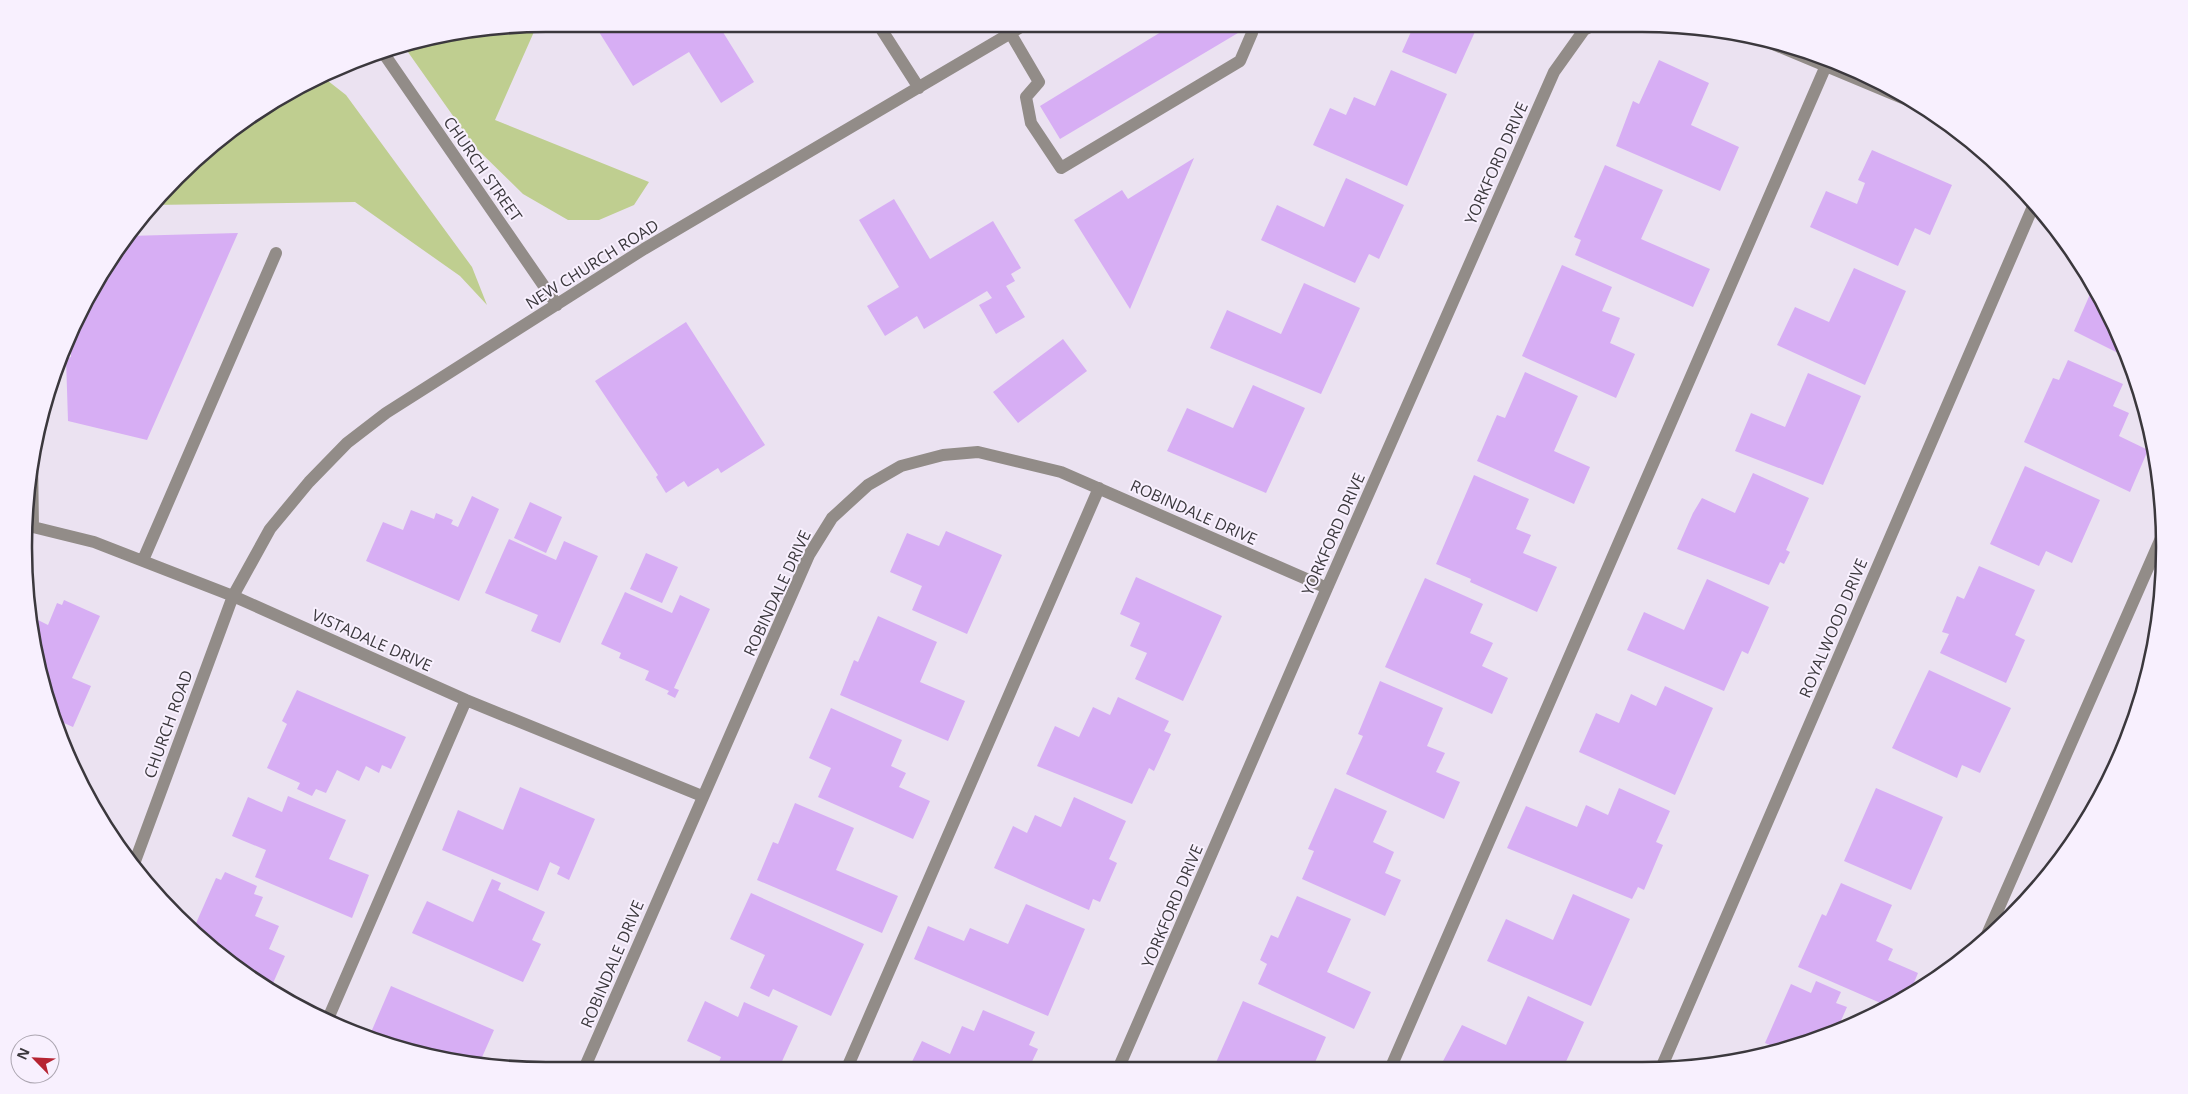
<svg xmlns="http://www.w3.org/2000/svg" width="2188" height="1094" viewBox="0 0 2188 1094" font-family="'Open Sans',sans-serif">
	<rect width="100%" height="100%" fill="#ebe2f1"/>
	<path fill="#bfce90" d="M537,25l-42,95 154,62 -15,23 -35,15h-31l-45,-26 -48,-47 -72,-102 42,-11z
		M323,77l23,18 126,172 15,38 -27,-29 -105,-74 -203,3 76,-73 58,-38z"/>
	<path fill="#d7aef4" d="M594,24h135l-8,5 33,53 -33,21 -32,-51 -56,34z
		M1174,24h65l4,6 -183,109 -20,-33z
		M1414,25h64l-22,49 -54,-22z
		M1659,60l50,23 -18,42 48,22 -19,44 -104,-45 17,-45 6,3z
		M1391,70l56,24 -40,92 -94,-41 17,-37 16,7 8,-18 21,9z
		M1872,150l80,35 -22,50 -15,-7 -17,38 -88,-39 16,-36 31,13 8,-21 -7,-3z
		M1194,158l-64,151 -56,-89 48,-30 6,9z
		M1605,165l58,25 -22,49 69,30 -17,38 -118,-52 6,-15 -7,-3z
		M1346,178l58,27 -25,54 -10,-5 -14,29 -94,-43 16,-35 47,22z
		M894,199l36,60 63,-38 28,47 -10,6 4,7 -9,5 19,31 -29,17 -17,-29 13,-7 -5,-7 -63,38 -7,-13 -32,20 -18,-30 32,-19 -40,-67z
		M238,233l-91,207 -79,-19 -2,-63 5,-1v-15l-4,1v-3l45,-83 16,-21z
		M1562,265l50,22 -10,24 18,7 -10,25 25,11 -19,44 -94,-42z
		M1854,268l52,23 -41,94 -88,-40 18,-38 34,15z
		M1304,283l56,25 -39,86 -111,-46 17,-38 54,24z
		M2094,285l28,62 4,10 -52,-26z
		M686,322l79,123 -44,28 -3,-5 -30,19 -4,-6 -18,12 -10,-16 2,-2 -63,-94z
		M1063,339l24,32 -69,52 -25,-31z
		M2068,360l55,24 -10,22 16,7 -10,23 29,14 -18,42 -106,-50 29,-64 6,2z
		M1525,372l53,24 -24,55 36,16 -16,37 -97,-43 20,-46 8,3z
		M1808,373l53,23 -38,89 -88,-34 16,-38 34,14z
		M1253,385l52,23 -39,85 -99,-42 20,-43 46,20z
		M2025,466l75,34 -28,63 -26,-12 -7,15 -49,-22z
		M1753,473l56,25 -23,52 4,2 -6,12 -4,-2 -11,23 -92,-36 16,-36 9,-15 33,15z
		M1474,475l55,24 -13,30 15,6 -8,18 34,14 -20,45 -67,-30 1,-3 -35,-15z
		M472,496l27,13 -40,92 -93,-40 17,-39 20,8 8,-20 23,9 2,-6 17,7 -2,4 7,3z
		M530,502l32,15 -16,36 -32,-15z
		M946,531l56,24 -35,79 -55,-24 10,-24 -32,-14 17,-39 32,13z
		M509,539l47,21 8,-19 34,15 -38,87 -29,-12 7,-16 -53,-22z
		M646,553l32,14 -16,36 -32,-14z
		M1979,566l56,24 -20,45 10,5 -19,43 -66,-30 9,-19 -7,-2 15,-36 7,3z
		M1136,577l86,39 -39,85 -48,-22 12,-26 -17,-7 10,-23 -20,-9z
		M1425,578l58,26 -13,29 23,10 -11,23 26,12 -16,36 -107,-47z
		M1707,579l62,28 -21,47 -6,-3 -18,40 -97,-41 17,-38 40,18z
		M625,592l47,21 8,-18 30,14 -36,79 5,2 -4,8 -8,-4 2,-3 -24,-11 4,-9 -30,-13 2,-5 -20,-9z
		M64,600l36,16 -28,62 19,8 -18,41 -18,-8 -13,-36 -12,-57 4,-8 14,7 9,-22 5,2z
		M878,616l59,26 -17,40 45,19 -17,40 -108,-46 14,-35 4,2z
		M1929,670l82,38 -31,65 -18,-8 -5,13 -65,-30z
		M1380,681l63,27 -16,38 18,7 -9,19 24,10 -16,37 -98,-45 17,-38 -5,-2z
		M1665,686l48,22 -38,87 -96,-43 17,-39 23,10 12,-29 25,12z
		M297,690l109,47 -15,32 -9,-4 -3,8 -13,-7 -7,15 -22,-11 -11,23 -10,-4 -4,7 -15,-7 3,-6 -33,-15 20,-44 -5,-3z
		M1118,697l51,24 -5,10 7,3 -17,37 -5,-3 -17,36 -95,-38 18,-40 24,11 14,-30 17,8z
		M831,708l71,32 -11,26 15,7 -7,14 31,14 -17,38 -95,-42 13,-29 -22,-10z
		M520,787l75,32 -26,61 -12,-6 3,-7 -10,-5 -12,29 -96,-41 16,-40 45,20z
		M1335,788l52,23 -14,31 21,10 -9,21 16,7 -16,36 -83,-37 12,-28 -6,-2z
		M1619,788l51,23 -14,31 7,3 -19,45 -6,-3 -6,12 -125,-51 19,-42 51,21 9,-22 22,10z
		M1876,788l67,29 -32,73 -67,-29z
		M288,796l58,24 -17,39 40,16 -17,43 -97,-41 11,-27 -34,-14 16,-39 34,15z
		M1074,797l52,24 -17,38 8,4 -17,39 -7,-3 -4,11 -95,-42 19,-42 14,7 8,-18 26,12z
		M795,803l59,25 -18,42 62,26 -16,37 -125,-53 16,-38 5,2z
		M225,872l32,14 -3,8 9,3 -8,19 24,10 -10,23 16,7 -15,34 -14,-8 -63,-52 23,-52 5,2z
		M492,879l9,4 -3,7 47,22 -13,28 9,4 -18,38 -111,-49 15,-32 46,21z
		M1841,883l51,22 -16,36 17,8 -5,11 30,13 -7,17 -26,15 -87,-38 24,-53 4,2z
		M751,893l113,51 -33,72 -58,-27 -4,8 -19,-9 15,-33 -35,-16z
		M1573,894l57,25 -39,87 -104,-45 19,-42 47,21z
		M1297,896l54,23 -24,53 44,20 -17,37 -96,-45 9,-20 -7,-4 11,-25 7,3z
		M1026,904l59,25 -37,87 -134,-57 14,-33 36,15 6,-13 38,16z
		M1816,981l25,11 -5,11 11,4 -11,25 -62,17v-2l-9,-4 26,-59 20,9z
		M391,986l103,44 -15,34 -67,-12 -43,-15z
		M1528,996l56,26 -20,44h-115l-7,-3 20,-38 44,20z
		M705,1001l33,16 6,-15 54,24 -19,42 -63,1 5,-12 -34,-16z
		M1243,1001l83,36 -13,30h-99z
		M983,1010l52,22 -6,13 9,4 -9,19h-120l13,-27 28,13 12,-28 12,5z"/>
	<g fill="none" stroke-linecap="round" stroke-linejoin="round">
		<path stroke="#928c88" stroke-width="12" d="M878,24l41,64
			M1005,24l34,58 -13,15 5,26 30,45 179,-107 12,-28 -2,-9
			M1761,39l151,63
			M382,51l175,254
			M32,459l1,68
			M25,528l8,-1 61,15 139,54 233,104 236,96
			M143,560l133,-307
			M134,864l99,-268 37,-67 39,-47 38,-39 39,-30 258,-164 382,-225
			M1986,937l176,-401
			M327,1021l139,-321
			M1662,1066l373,-864
			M1119,1067l208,-479 227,-516 30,-42 10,-5
			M1391,1067l437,-1006
			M847,1068l252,-580
			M584,1069l225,-514 23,-37 36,-33 33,-19 42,-11 35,-3 83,20 266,116"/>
	</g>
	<g text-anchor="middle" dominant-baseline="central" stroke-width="4" stroke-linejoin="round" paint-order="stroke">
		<g font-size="16" fill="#3b383d" stroke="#f8f0fe">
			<text transform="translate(1496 163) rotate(-66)">YORKFORD DRIVE</text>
			<text transform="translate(483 169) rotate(55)">CHURCH STREET</text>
			<text transform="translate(592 264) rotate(-32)">NEW CHURCH ROAD</text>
			<text transform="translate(1194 512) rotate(24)">ROBINDALE DRIVE</text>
			<text transform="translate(1333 534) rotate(-66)">YORKFORD DRIVE</text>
			<text transform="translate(777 593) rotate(-65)">ROBINDALE DRIVE</text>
			<text transform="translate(1833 628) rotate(-67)">ROYALWOOD DRIVE</text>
			<text transform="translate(372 640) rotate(24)">VISTADALE DRIVE</text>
			<text transform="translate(168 724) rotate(-70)">CHURCH ROAD</text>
			<text transform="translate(1172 906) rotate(-67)">YORKFORD DRIVE</text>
			<text transform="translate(612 964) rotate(-67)">ROBINDALE DRIVE</text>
		</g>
	</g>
	<path d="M0 0H2188V1094H0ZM546 32H1642A514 514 0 0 1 2156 546V548A514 514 0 0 1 1642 1062H546A514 514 0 0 1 32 548V546A514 514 0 0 1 546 32Z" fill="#f8f0fe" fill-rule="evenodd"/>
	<path fill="none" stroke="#3b383d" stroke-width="2.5" d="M546 32H1642A514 514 0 0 1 2156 546V548A514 514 0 0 1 1642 1062H546A514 514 0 0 1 32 548V546A514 514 0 0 1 546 32Z"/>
	<g transform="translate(35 1059) rotate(294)"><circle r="24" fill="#f8f0fe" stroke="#aca6b1"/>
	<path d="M0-4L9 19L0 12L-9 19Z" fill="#b62432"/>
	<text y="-8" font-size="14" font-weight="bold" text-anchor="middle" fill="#3b383d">N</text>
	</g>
</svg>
